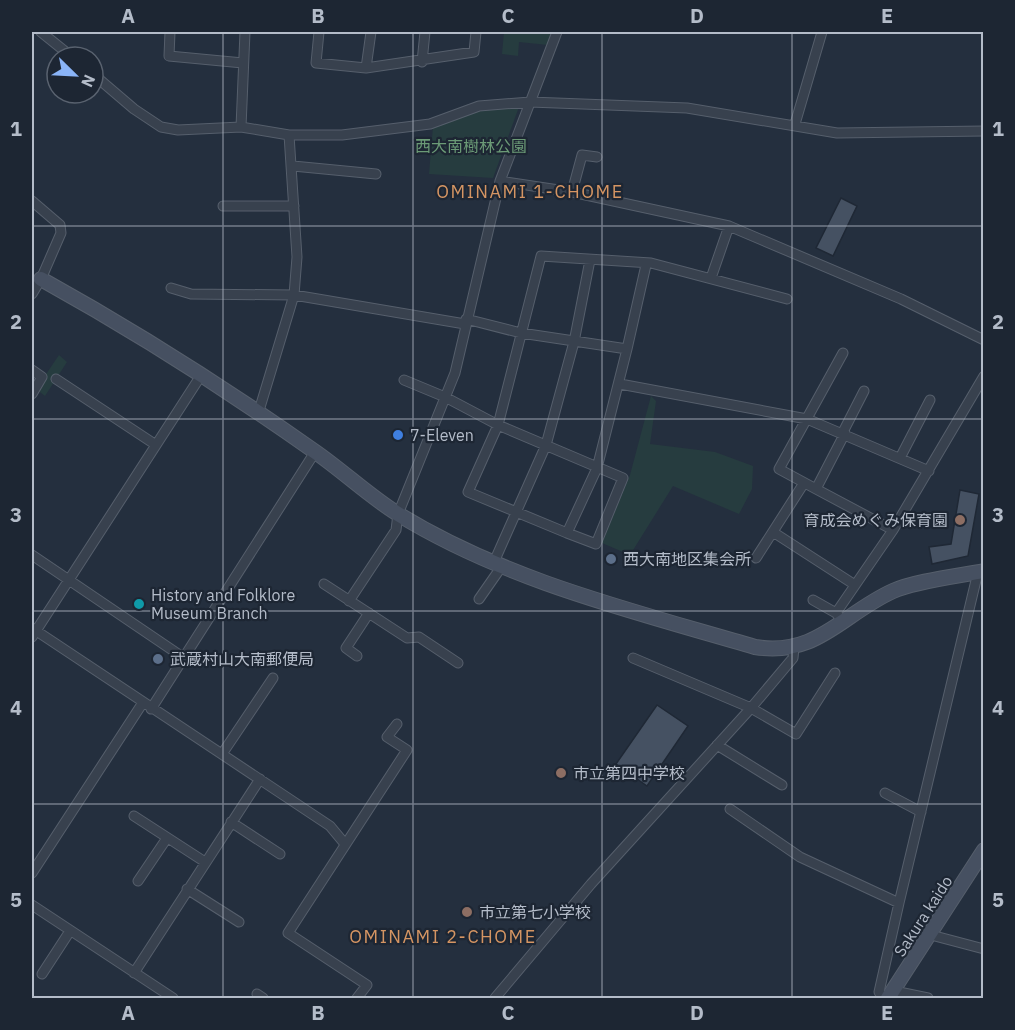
<svg xmlns="http://www.w3.org/2000/svg" width="1015" height="1030" viewBox="0 0 1015 1030" font-family="'IBM Plex Sans','Noto Sans JP',sans-serif">
	<rect width="100%" height="100%" fill="#242f3e"/>
	<path fill="#263c3f" d="M504,32h49l-5,13 -29,-3 -1,14 -16,-2z
		M520,104l-27,74 -64,-4 4,-48 41,-14z
		M59,355l8,7 -22,34 -9,-7z
		M651,396l5,5 -6,43 65,8 38,14 -1,23 -13,25 -66,-28 -43,69 -28,-12 28,-68z"/>
	<path fill="#455162" stroke="#1f2835" stroke-width="1.5" d="M841,198l16,8 -24,50 -17,-8z
		M960,490l19,4 -11,62 -36,8 -3,-17 22,-3z
		M657,705l31,21 -41,60 -31,-22z"/>
	<g fill="none" stroke-linecap="round" stroke-linejoin="round">
		<defs>
			<path id="street" d="M41,32l31,25
				M170,32l-1,24 74,7
				M319,32l-3,31 50,5 108,-16 2,-20
				M422,62l3,-30
				M366,68l5,-36
				M93,74l41,35 27,18 17,3 63,-3 48,8h53l88,-11 49,-18 51,-4 157,6 150,25 147,-2
				M795,124l27,-92
				M241,127l4,-95
				M293,166l83,8
				M500,181l72,11 157,34 172,73 83,41
				M572,192l10,-37 15,2
				M32,201l28,24 1,8 -20,46 -9,15
				M223,206h71
				M711,278l18,-52
				M171,288l20,6 103,1 171,29
				M466,319l55,14 106,16 -30,119 -30,65 -99,-41 30,-67 43,-169 110,7 136,36
				M627,349l19,-84
				M843,353l-64,116 37,20 29,-56
				M32,370l10,7 -10,17
				M56,379l100,66
				M404,380l41,17 53,28 125,53 -27,66 -29,-11
				M620,384l187,35 122,52
				M258,414l36,-119 3,-38 -8,-122
				M843,432l21,-41
				M900,458l30,-58
				M816,489l77,41
				M773,532l82,53
				M32,555l152,103
				M756,558l48,-75
				M494,562l52,-117 28,-103 16,-82
				M324,584l83,54 12,-1 39,26
				M479,599l23,-33
				M813,600l23,13
				M349,601l47,-71 2,-16 57,-141 45,-192 57,-149
				M843,622l-7,-9 57,-83 91,-154
				M32,628l298,198 15,18
				M32,637l168,-260
				M357,656l-11,-8 23,-35
				M633,658l118,50 45,26 39,-61
				M151,709l164,-257
				M717,745l65,40
				M222,754l51,-76
				M885,793l36,19
				M730,809l70,48 99,46 79,-331
				M134,816l71,46
				M231,822l49,32
				M32,873l110,-169
				M138,881l29,-43
				M187,889l52,33
				M32,905l141,93
				M931,935l53,14
				M134,973l126,-194
				M42,974l28,-43
				M894,991l34,7
				M257,994l6,4
				M357,998l10,-13 -79,-52 119,-183 -20,-13 10,-13
				M495,998l96,-114 160,-176 42,-50 1,-11
				M884,998l-5,-6 20,-89"/>
			<path id="secondary" d="M41,279c92,51 188,112 273,172 29,20 55,45 84,63 109,67 235,97 357,133 62,10 87,-33 138,-56 22,-10 65,-15 91,-20
				M888,998l96,-148"/>
		</defs>
		<use href="#street" stroke="#565f6c" stroke-width="11"/>
		<use href="#secondary" stroke="#565f6c" stroke-width="16"/>
		<use href="#street" stroke="#38414e" stroke-width="9"/>
		<use href="#secondary" stroke="#465061" stroke-width="14"/>
	</g>
	<path fill="none" stroke="#b4bcc9" stroke-width="1.5" stroke-opacity="0.55" d="M223,32v966M413,32v966M602,32v966M792,32v966M32,226h952M32,419h952M32,611h952M32,804h952"/>
	<circle fill="#3f7fe0" stroke="#1d2633" stroke-width="2" cx="398" cy="435" r="6"/>
	<g fill="#8d6e63" stroke="#1d2633" stroke-width="2">
		<circle cx="960" cy="520" r="6"/>
		<circle cx="561" cy="773" r="6"/>
		<circle cx="467" cy="912" r="6"/>
	</g>
	<g fill="#5c6f8a" stroke="#1d2633" stroke-width="2">
		<circle cx="611" cy="559" r="6"/>
		<circle cx="158" cy="659" r="6"/>
	</g>
	<circle fill="#0f9aa8" stroke="#1d2633" stroke-width="2" cx="139" cy="604" r="6"/>
	<g text-anchor="middle" dominant-baseline="central" stroke-width="4.5" stroke-linejoin="round" paint-order="stroke">
		<g font-size="16" fill="#6b9a76" stroke="#1d2633">
			<text x="471" y="146">西大南樹林公園</text>
		</g>
		<g font-size="16" fill="#b4bcc9" stroke="#1d2633" text-anchor="start">
			<text x="410" y="435">7-Eleven</text>
			<text x="948" y="520" text-anchor="end">育成会めぐみ保育園</text>
			<text x="623" y="559">西大南地区集会所</text>
			<text x="151" y="595">History and Folklore<tspan x="151" dy="18">Museum Branch</tspan></text>
			<text x="170" y="659">武蔵村山大南郵便局</text>
			<text x="573" y="773">市立第四中学校</text>
			<text x="479" y="912">市立第七小学校</text>
		</g>
		<g font-size="16" fill="#b4bcc9" stroke="#1d2633">
			<text transform="translate(923 916) rotate(-57)">Sakura kaido</text>
		</g>
		<g font-size="18" letter-spacing="1.5" fill="#d59563" stroke="#1d2633">
			<text x="530" y="191">OMINAMI 1-CHOME</text>
			<text x="443" y="936">OMINAMI 2-CHOME</text>
		</g>
	</g>
	<rect width="1015" height="1030" fill="none" stroke="#1d2633" stroke-width="66"/>
	<g transform="translate(75 75) rotate(114)"><circle r="28" fill="#1d2633" stroke="#59626f" stroke-width="1.5"/>
	<path d="M0-4.5L10 22L0 15L-10 22Z" fill="#8ab4f8"/>
	<text y="-9" font-size="16" font-weight="bold" text-anchor="middle" fill="#b4bcc9">N</text>
	</g>
	<rect x="33" y="33" width="949" height="964" fill="none" stroke="#b4bcc9" stroke-width="2"/>
	<g font-size="20" text-anchor="middle" font-weight="bold" fill="#b4bcc9">
		<text x="128" y="23">A</text>
		<text x="318" y="23">B</text>
		<text x="508" y="23">C</text>
		<text x="697" y="23">D</text>
		<text x="887" y="23">E</text>
		<text x="16" y="136">1</text>
		<text x="998" y="136">1</text>
		<text x="16" y="329">2</text>
		<text x="998" y="329">2</text>
		<text x="16" y="522">3</text>
		<text x="998" y="522">3</text>
		<text x="16" y="715">4</text>
		<text x="998" y="715">4</text>
		<text x="16" y="907">5</text>
		<text x="998" y="907">5</text>
		<text x="128" y="1020">A</text>
		<text x="318" y="1020">B</text>
		<text x="508" y="1020">C</text>
		<text x="697" y="1020">D</text>
		<text x="887" y="1020">E</text>
	</g>
</svg>
